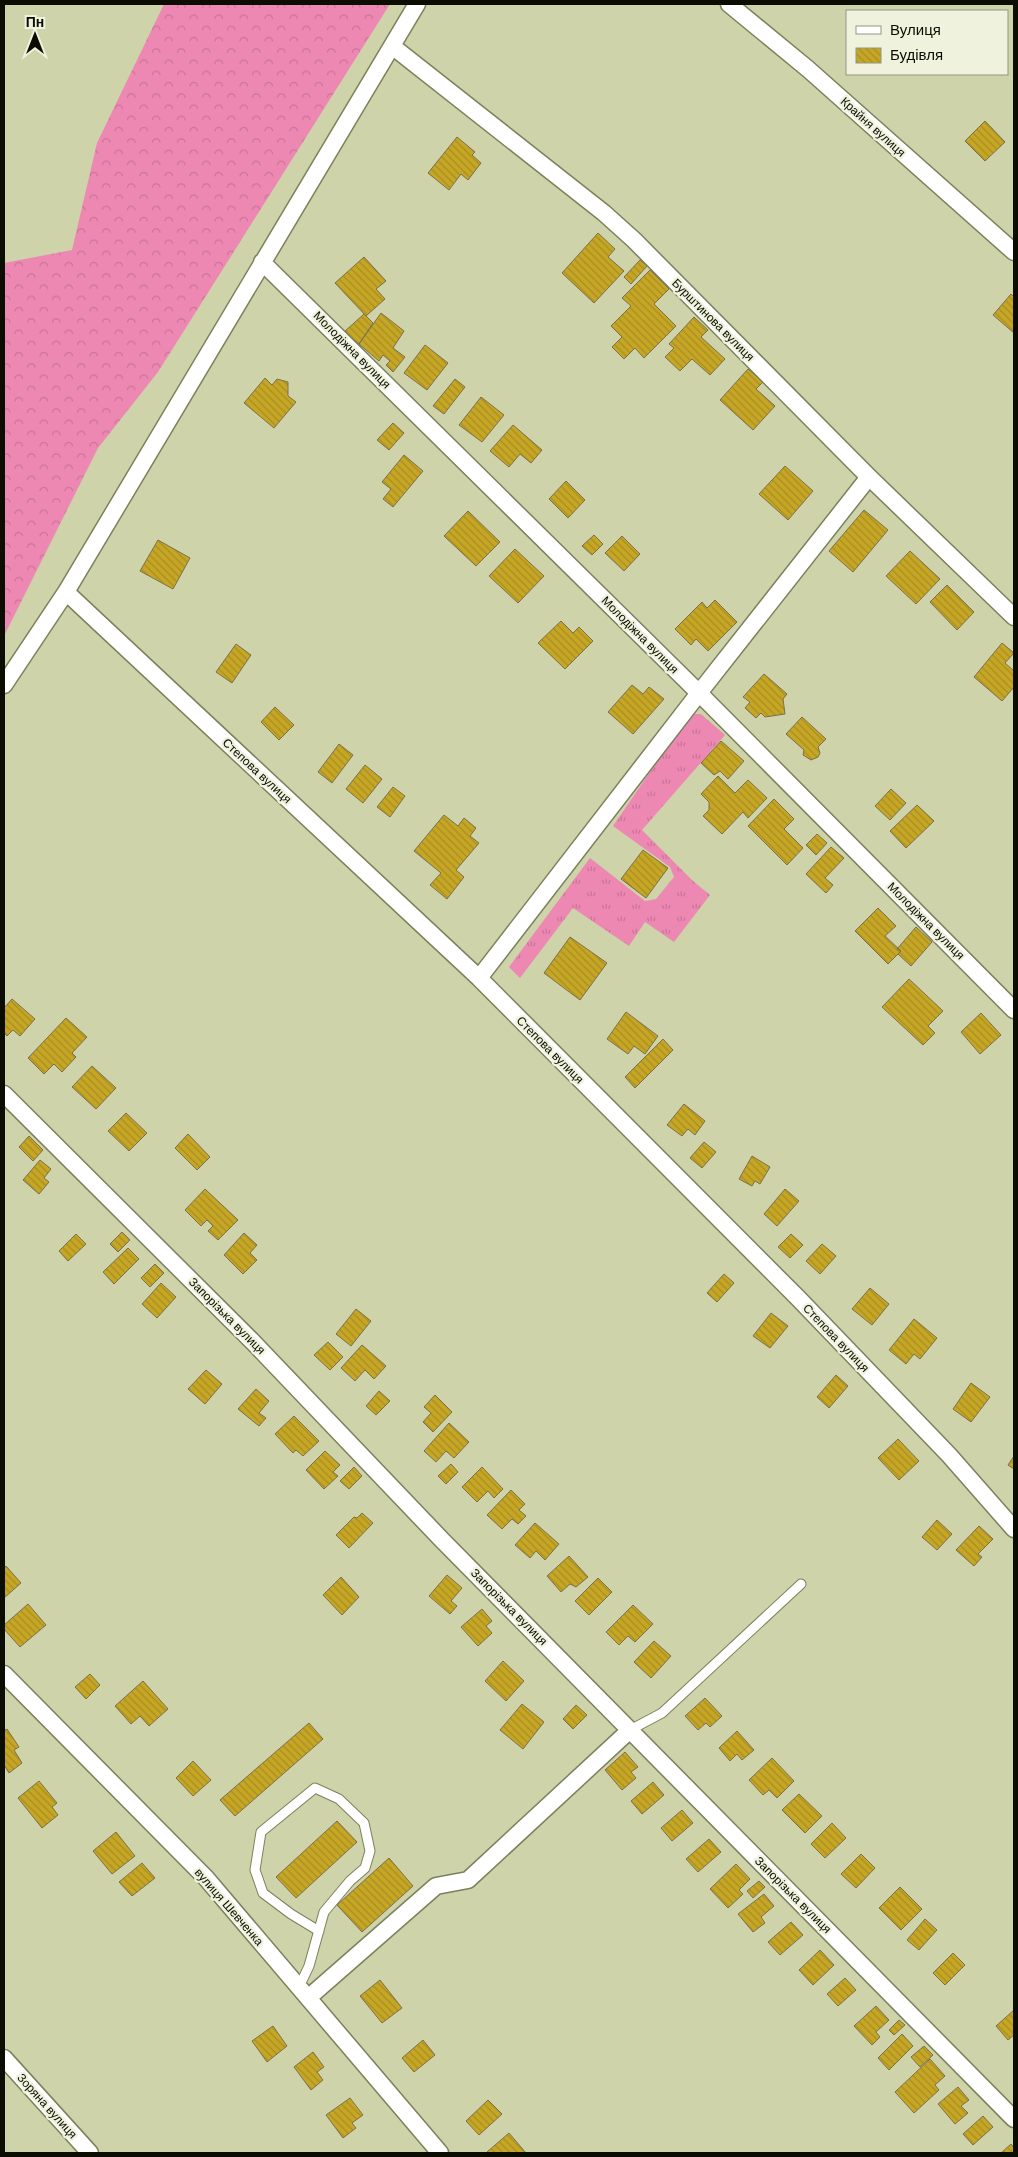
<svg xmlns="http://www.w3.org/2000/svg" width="1018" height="2157" viewBox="0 0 1018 2157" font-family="Helvetica,sans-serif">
	<defs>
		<pattern id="grass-tufts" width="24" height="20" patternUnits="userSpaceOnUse" patternTransform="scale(1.25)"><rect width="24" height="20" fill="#ed88b3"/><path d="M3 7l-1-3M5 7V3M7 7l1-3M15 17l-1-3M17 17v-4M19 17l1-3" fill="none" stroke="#ca7498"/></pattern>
		<pattern id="forest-crowns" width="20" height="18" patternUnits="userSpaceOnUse" patternTransform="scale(1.25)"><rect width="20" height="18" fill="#ed88b3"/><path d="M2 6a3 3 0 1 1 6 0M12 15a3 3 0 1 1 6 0" fill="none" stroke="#ca7498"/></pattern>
		<pattern id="building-back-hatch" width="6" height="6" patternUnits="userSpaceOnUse" patternTransform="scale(1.25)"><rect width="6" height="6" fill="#c6a625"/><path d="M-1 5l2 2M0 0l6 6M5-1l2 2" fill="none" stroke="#a98e20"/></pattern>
	</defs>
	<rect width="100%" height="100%" fill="#ced3aa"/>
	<path fill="url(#grass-tufts)" d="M693,714h8l24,21 -83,95 51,51 17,14 -36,47 -29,-20 -16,24 -56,-38 -53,70 -11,-11 81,-109 55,43 11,-2 18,-22 -4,-10 -57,-41 69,-101z"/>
	<path fill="url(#forest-crowns)" d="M164,4h226l-232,368 -60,76 -94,188v-373l68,-13 25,-107z"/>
	<path fill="url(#building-back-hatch)" stroke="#7b704c" d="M985,121l20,21 -20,19 -20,-20z
		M457,137l18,15 -3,3 9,8 -13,17 -7,-6 -12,16 -21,-17z
		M598,233l17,16 -7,8 16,14 -30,32 -32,-30z
		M364,257l22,24 -10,8 9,10 -19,17 -31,-33z
		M640,260l7,6 -16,18 -7,-7z
		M650,270l19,19 -15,15 22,22 -32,32 -9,-10 -11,11 -12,-12 10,-10 -11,-11 20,-20 -9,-8z
		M1011,294l3,3v36l-21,-18z
		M381,313l23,18 -11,17 12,9 -12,15 -7,-7 4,-4 -7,-6 -4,6 -20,-17z
		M364,314l9,9 -14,21 -15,-12z
		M694,317l14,13 -7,7 24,22 -15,16 -18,-16 -12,12 -15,-14 9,-9 -5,-4z
		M425,345l23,18 -21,27 -23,-17z
		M748,369l15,13 -7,7 19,17 -22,24 -33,-30z
		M265,378l7,7 5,-6 11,3v14l8,6 -22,26 -30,-25z
		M455,379l10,8 -21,27 -11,-8z
		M481,397l23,18 -22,27 -23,-17z
		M393,423l11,10 -15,17 -12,-10z
		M513,425l29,25 -11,13 -11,-9 -11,13 -19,-16z
		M404,455l19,16 -30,36 -10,-8 8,-10 -9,-7z
		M785,466l28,25 -25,29 -29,-26z
		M566,481l19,19 -17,18 -19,-19z
		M864,510l24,20 -35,42 -24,-21z
		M468,511l32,31 -24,24 -32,-30z
		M594,535l9,9 -11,11 -10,-9z
		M622,536l18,18 -16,17 -19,-18z
		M158,540l32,18 -17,31 -33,-18z
		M515,549l29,27 -26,27 -29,-27z
		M910,551l30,28 -24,25 -30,-28z
		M947,585l27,27 -17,18 -27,-28z
		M715,600l22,22 -29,29 -12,-12 -5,6 -16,-16 27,-27 5,6z
		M561,621l12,12 6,-6 14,14 -28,28 -27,-26z
		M1002,643l12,10 -9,10 9,8v16l-12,14 -28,-24z
		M236,644l15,11 -19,28 -16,-11z
		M764,674l23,20 -4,5 2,15 -20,3 -4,-4 -5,5 -11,-10 5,-6 -7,-5z
		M632,685l11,9 6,-7 15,12 -31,35 -25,-22z
		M275,707l19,18 -15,15 -18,-18z
		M802,717l24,22 -8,8 2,6 -2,4 -7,3 -8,-5 1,-5 -18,-16z
		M721,741l23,20 -16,18 -8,-8 -6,4 -13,-12z
		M339,744l14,11 -21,28 -14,-11z
		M365,765l17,14 -19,24 -17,-14z
		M718,776l17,17 13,-13 19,18 -19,20 -5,-6 -21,22 -19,-18 6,-6v-8l-8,-8z
		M393,787l12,9 -15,21 -13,-10z
		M891,789l15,14 -16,17 -15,-14z
		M774,799l20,20 -10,10 19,19 -16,17 -39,-39z
		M917,805l17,16 -28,27 -16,-17z
		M444,815l14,11 6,-8 12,10 -6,8 9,7 -23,27 8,7 -17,22 -17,-14 11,-12 -27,-22z
		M817,834l10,9 -11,12 -10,-10z
		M831,847l13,11 -19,20 8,7 -7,8 -20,-19z
		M643,850l25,18 -22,30 -25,-19z
		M878,908l18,18 -11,10 16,15 -13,13 -33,-33z
		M916,927l16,15 -21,24 -13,-12 3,-3 -4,-2z
		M570,937l37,26 -27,37 -36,-27z
		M909,979l34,32 -15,15 7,7 -12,12 -41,-38z
		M12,999l23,20 -15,17 -7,-6 -6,6 -3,-3v-25z
		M626,1012l32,24 -13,18 -11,-8 -6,8 -21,-15z
		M981,1013l20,22 -21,19 -19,-22z
		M66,1018l21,19 -15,16 4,4 -14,15 -8,-8 -10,10 -16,-16z
		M663,1039l10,11 -38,38 -10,-11z
		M92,1066l24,22 -20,21 -24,-22z
		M684,1104l21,17 -10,14 -7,-6 -6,7 -15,-11z
		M126,1113l21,20 -18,18 -21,-20z
		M188,1134l22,23 -13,13 -22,-22z
		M29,1136l14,14 -10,11 -14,-14z
		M704,1142l12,10 -14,16 -12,-10z
		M752,1156l18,11 -10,17 -5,-3 -3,5 -13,-7z
		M40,1160l11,9 -7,9 5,4 -10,12 -16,-14z
		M205,1189l33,31 -20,20 -10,-9 5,-5 -6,-6 -6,6 -16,-16z
		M785,1189l14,12 -22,25 -13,-12z
		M122,1232l8,8 -12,12 -8,-8z
		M244,1233l13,12 -7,8 7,7 -14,14 -19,-19z
		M76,1234l10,10 -18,17 -9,-10z
		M791,1234l12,11 -13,13 -12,-11z
		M822,1244l14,12 -16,18 -14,-13z
		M128,1248l11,11 -25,25 -11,-12z
		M155,1264l9,9 -14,14 -9,-9z
		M724,1274l10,9 -17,19 -10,-9z
		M161,1283l15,14 -19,21 -15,-14z
		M870,1288l19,16 -17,21 -20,-16z
		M356,1309l15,12 -20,25 -15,-12z
		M771,1313l17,13 -18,22 -17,-12z
		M914,1319l23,19 -17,21 -6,-5 -8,10 -17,-14z
		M328,1342l15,15 -13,13 -16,-15z
		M362,1345l24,21 -12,13 -9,-9 -10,11 -14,-13z
		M206,1370l16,14 -17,20 -17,-15z
		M836,1375l12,11 -19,22 -12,-11z
		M971,1383l19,14 -19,25 -18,-13z
		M256,1389l13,12 -10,12 7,5 -7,8 -21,-17z
		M379,1391l11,10 -14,14 -10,-9z
		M435,1395l17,17 -19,20 -10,-10 8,-9 -7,-6z
		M294,1416l25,25 -16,15 -7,-6 -3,3 -18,-19z
		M449,1423l20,19 -15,16 -8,-7 -10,11 -12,-11z
		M898,1439l21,22 -20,19 -21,-22z
		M325,1451l15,14 -7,7 5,4 -14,13 -18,-19z
		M1014,1456v13l-6,-4z
		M451,1464l7,8 -12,12 -8,-8z
		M354,1467l8,9 -13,13 -9,-8z
		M482,1467l21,22 -9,9 -6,-7 -11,11 -15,-15z
		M511,1490l14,14 -6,6 7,6 -8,8 -6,-5 -10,10 -15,-14z
		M362,1513l11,10 -24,25 -13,-13 18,-18 3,1z
		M937,1520l15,14 -15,16 -15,-13z
		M535,1523l24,21 -14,16 -9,-9 -6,7 -15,-13z
		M979,1526l14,13 -15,15 4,3 -8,9 -18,-16z
		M569,1556l19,21 -12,10 -6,-3 -9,8 -14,-16z
		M6,1566l15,17 -17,15v-29z
		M447,1575l15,13 -11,13 6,5 -7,8 -21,-18z
		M341,1577l18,20 -17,18 -19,-20z
		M598,1578l14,14 -23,23 -14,-14z
		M28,1604l18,21 -26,22 -16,-18v-4z
		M633,1605l20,19 -18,18 -7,-6 -9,9 -13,-13z
		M482,1609l10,12 -6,5 6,7 -14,13 -17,-19z
		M654,1641l17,15 -20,22 -17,-16z
		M503,1661l21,20 -18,20 -21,-20z
		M90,1674l10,11 -14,14 -11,-12z
		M143,1681l25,28 -19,17 -9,-10 -9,8 -16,-18z
		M705,1698l17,18 -12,11 -4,-4 -8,7 -13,-14z
		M522,1704l22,18 -21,27 -23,-19z
		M576,1705l11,10 -14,14 -10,-10z
		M309,1723l14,16 -88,77 -15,-16z
		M7,1729l12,18 -5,3 8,13 -13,10 -5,-8v-34z
		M737,1731l17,19 -12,10 -5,-6 -7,7 -11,-13z
		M625,1752l13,15 -7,5 5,6 -14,12 -17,-20z
		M772,1758l22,23 -17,17 -8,-8 -6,5 -14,-15z
		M193,1761l18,19 -18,16 -17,-18z
		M39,1781l18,22 -5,4 6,8 -16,13 -24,-30z
		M653,1782l11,13 -22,19 -11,-13z
		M799,1794l23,22 -17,17 -23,-23z
		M682,1810l11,13 -21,18 -11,-13z
		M337,1821l20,21 -61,56 -20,-21z
		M832,1823l14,15 -21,20 -14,-14z
		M116,1832l19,24 -23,18 -19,-23z
		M709,1839l12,13 -23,20 -12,-13z
		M861,1854l14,14 -19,20 -15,-14z
		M389,1858l24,28 -51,46 -25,-27z
		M142,1863l13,15 -23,18 -13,-14z
		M736,1864l14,15 -11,11 4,4 -15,14 -18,-19z
		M759,1881l6,6 -12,11 -6,-7z
		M900,1887l22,22 -21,21 -22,-22z
		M764,1894l10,12 -13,11 4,6 -12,9 -15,-18z
		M925,1919l12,11 -18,20 -12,-10z
		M791,1922l12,13 -23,20 -12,-13z
		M820,1950l14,15 -21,20 -14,-15z
		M953,1953l12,12 -20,20 -12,-12z
		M845,1978l11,12 -18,16 -11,-12z
		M380,1980l22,28 -20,15 -22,-27z
		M876,2006l13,14 -13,12 4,5 -8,8 -18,-19z
		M1014,2010v25l-6,5 -12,-14z
		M899,2020l6,5 -11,10 -5,-5z
		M273,2026l14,20 -20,16 -15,-21z
		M902,2034l11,12 -24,24 -11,-12z
		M423,2040l12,15 -21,17 -12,-14z
		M924,2046l9,9 -13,12 -9,-10z
		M313,2052l11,15 -7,5 6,8 -12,10 -17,-23z
		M930,2059l15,17 -10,9 4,5 -25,23 -19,-21z
		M958,2087l11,13 -8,6 7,7 -13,11 -17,-20z
		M350,2098l13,17 -11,8 4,5 -13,10 -17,-23z
		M488,2100l14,14 -23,21 -13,-14z
		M983,2116l10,11 -20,18 -10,-11z
		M509,2133l17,20h-38l-1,-1z
		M1011,2144l3,4v5h-13z"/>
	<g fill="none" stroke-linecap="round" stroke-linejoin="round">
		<defs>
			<path id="lane" d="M630,1730l32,-17 139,-129
				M299,1987l10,-21 15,-54 26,-31 15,-13 5,-17 -6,-28 -25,-24 -24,-11 -54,44 -6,38 8,23 28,21 28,17"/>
			<path id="street" d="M729,4l79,65 206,183
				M392,46l212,167 30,27 235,237 145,140
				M262,262l437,431 315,317
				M66,592l413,386 320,321 150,156 65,74
				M4,685l62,-93 351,-588
				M479,978l220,-285 170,-216
				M4,1094l249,248 189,198 572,579
				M4,1674l202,204 234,275
				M308,1998l128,-112 32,-6 162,-150
				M4,2058l86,95"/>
		</defs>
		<use href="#lane" stroke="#7c815b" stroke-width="11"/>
		<use href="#street" stroke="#7c815b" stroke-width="19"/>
		<use href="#lane" stroke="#fff" stroke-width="9"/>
		<use href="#street" stroke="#fff" stroke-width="16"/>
	</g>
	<g text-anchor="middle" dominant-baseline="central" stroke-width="4.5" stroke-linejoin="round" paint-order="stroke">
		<g font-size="12" fill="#0c0d02" stroke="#eff2dd">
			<text transform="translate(873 127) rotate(42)">Крайня вулиця</text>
			<text transform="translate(713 320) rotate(45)">Бурштинова вулиця</text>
			<text transform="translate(352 350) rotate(45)">Молодіжна вулиця</text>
			<text transform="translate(640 635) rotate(45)">Молодіжна вулиця</text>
			<text transform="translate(257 771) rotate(43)">Степова вулиця</text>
			<text transform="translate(926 921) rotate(45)">Молодіжна вулиця</text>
			<text transform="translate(550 1050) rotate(45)">Степова вулиця</text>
			<text transform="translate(227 1316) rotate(45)">Запорізька вулиця</text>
			<text transform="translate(836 1338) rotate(46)">Степова вулиця</text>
			<text transform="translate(509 1607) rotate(45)">Запорізька вулиця</text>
			<text transform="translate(793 1895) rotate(45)">Запорізька вулиця</text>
			<text transform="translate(229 1907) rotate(49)">вулиця Шевченка</text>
			<text transform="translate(47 2106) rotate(48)">Зоряна вулиця</text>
		</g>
	</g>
	<rect width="1018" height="2157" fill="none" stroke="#0c0d02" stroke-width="10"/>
	<rect x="846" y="10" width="162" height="65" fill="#eff2dd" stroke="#949685"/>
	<rect x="856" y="26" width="25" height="8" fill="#ffffff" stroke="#949685"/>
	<text x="890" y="35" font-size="15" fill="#0c0d02">Вулиця</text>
	<rect x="856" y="48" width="25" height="15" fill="url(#building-back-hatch)" stroke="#949685"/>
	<text x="890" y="60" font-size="15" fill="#0c0d02">Будівля</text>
	<g transform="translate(35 35)" stroke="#eff2dd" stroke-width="4" paint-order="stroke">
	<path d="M0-4L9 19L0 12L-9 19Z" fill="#0c0d02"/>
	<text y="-8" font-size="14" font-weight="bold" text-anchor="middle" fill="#0c0d02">Пн</text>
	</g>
</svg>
